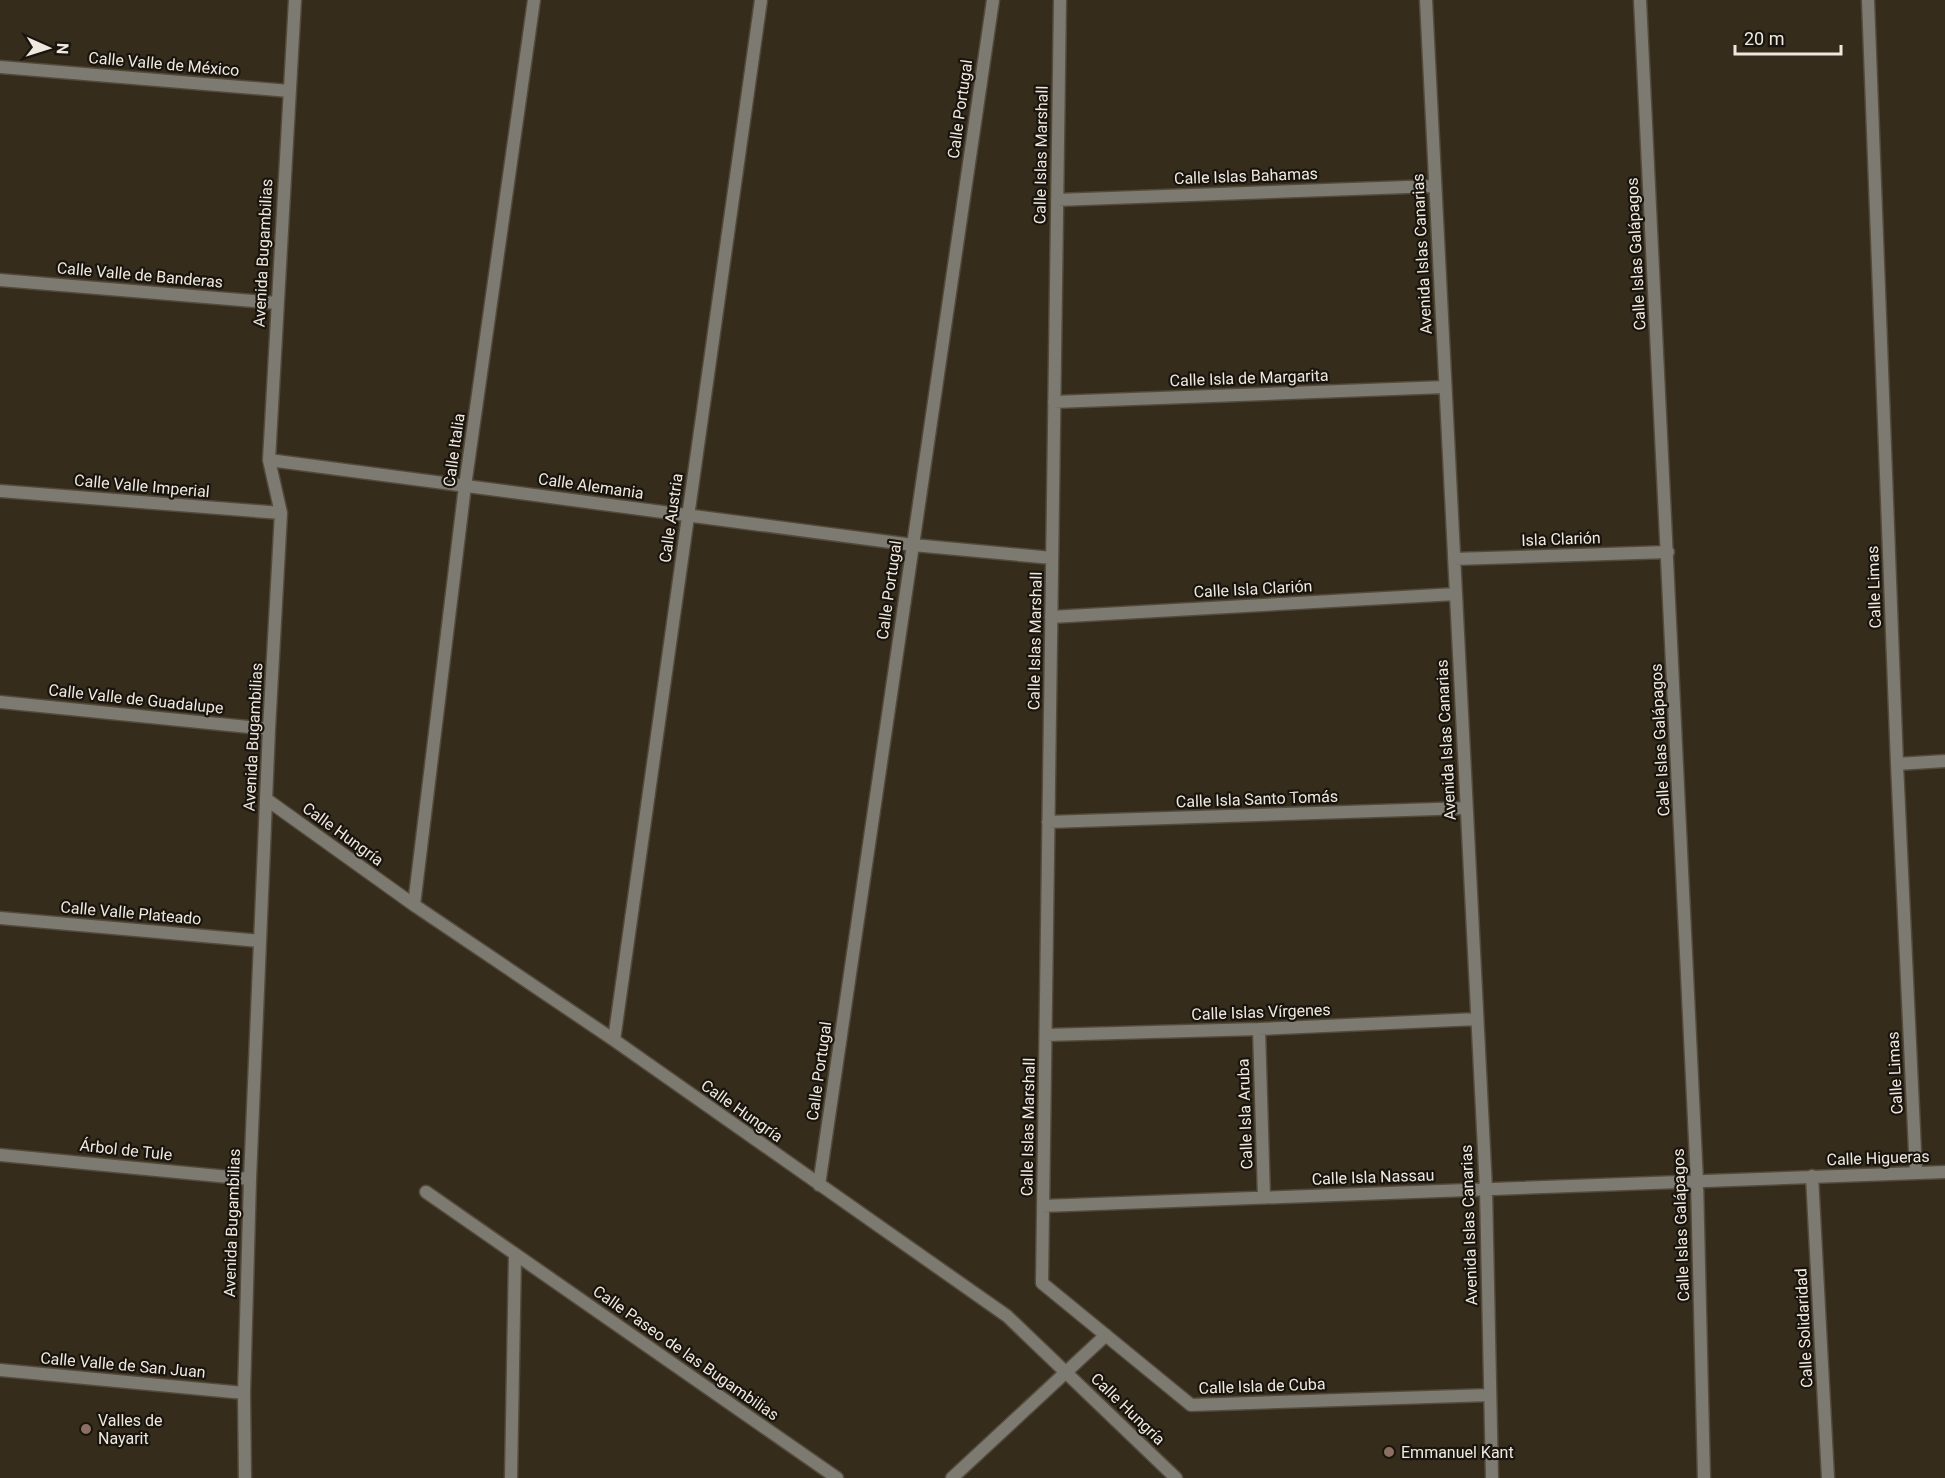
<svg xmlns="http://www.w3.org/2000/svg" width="1945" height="1478" viewBox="0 0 1945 1478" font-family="Roboto,sans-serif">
	<rect width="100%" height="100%" fill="#352c1c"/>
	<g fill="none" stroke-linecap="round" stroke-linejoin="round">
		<defs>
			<path id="minor" d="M1060,0l-18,1283 149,122 299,-10
				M1426,0l60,1189 6,289
				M1640,0l57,1181 7,297
				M1868,0l29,764 19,409
				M0,67l289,24
				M1057,200l378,-14
				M0,280l277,23
				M1054,402l391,-15
				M269,460l644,85 139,13
				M0,491l281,22
				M1454,559l214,-7
				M1051,617l405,-23
				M0,702l269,27
				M1897,764l48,-3
				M266,799l148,106 200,135 393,276 169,162
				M1048,822l418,-14
				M414,905l51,-419 69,-486
				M0,918l260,23
				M1259,1029l5,168
				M1046,1035l213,-6 218,-10
				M614,1040l147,-1040
				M0,1155l250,24
				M1812,1176l16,302
				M819,1185l174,-1185
				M426,1192l411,286
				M1043,1206l902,-34
				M0,1370l244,23
				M245,1478l-1,-85 6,-214 19,-450 12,-216 -12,-53 26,-460
				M511,1478l4,-223
				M952,1478l154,-143"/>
		</defs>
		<use href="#minor" stroke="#534a3b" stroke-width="15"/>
		<use href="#minor" stroke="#7c7a71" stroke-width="12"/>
	</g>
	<g fill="#8d6e63" stroke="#19150e" stroke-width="2">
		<circle cx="86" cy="1429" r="6"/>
		<circle cx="1389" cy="1452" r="6"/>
	</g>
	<g text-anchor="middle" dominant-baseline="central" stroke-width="4.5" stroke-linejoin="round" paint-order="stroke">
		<g font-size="16" fill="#eee8de" stroke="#19150e">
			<text transform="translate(164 64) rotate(5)">Calle Valle de México</text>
			<text transform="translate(960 109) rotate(-82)">Calle Portugal</text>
			<text transform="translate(1041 155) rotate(-89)">Calle Islas Marshall</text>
			<text transform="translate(1246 176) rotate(-2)">Calle Islas Bahamas</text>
			<text transform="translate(263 253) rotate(-87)">Avenida Bugambilias</text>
			<text transform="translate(1422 254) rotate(-93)">Avenida Islas Canarias</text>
			<text transform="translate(1636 254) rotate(-93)">Calle Islas Galápagos</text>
			<text transform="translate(140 275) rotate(5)">Calle Valle de Banderas</text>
			<text transform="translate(1249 378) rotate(-2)">Calle Isla de Margarita</text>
			<text transform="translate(454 450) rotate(-82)">Calle Italia</text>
			<text transform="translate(142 486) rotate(5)">Calle Valle Imperial</text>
			<text transform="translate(591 486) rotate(8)">Calle Alemania</text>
			<text transform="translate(671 518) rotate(-82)">Calle Austria</text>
			<text transform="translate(1561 539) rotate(-2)">Isla Clarión</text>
			<text transform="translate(1874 587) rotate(-92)">Calle Limas</text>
			<text transform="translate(1253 589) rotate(-3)">Calle Isla Clarión</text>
			<text transform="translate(889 590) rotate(-82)">Calle Portugal</text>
			<text transform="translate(1035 641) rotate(-89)">Calle Islas Marshall</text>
			<text transform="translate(136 699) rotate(6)">Calle Valle de Guadalupe</text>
			<text transform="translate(253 737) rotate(-87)">Avenida Bugambilias</text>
			<text transform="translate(1446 740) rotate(-93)">Avenida Islas Canarias</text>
			<text transform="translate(1660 740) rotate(-93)">Calle Islas Galápagos</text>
			<text transform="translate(1257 799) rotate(-2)">Calle Isla Santo Tomás</text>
			<text transform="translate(343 834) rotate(36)">Calle Hungría</text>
			<text transform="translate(131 913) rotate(5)">Calle Valle Plateado</text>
			<text transform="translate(1261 1012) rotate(-2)">Calle Islas Vírgenes</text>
			<text transform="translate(819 1071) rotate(-82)">Calle Portugal</text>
			<text transform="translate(1895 1073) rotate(-93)">Calle Limas</text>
			<text transform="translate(742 1111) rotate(35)">Calle Hungría</text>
			<text transform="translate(1245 1114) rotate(-92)">Calle Isla Aruba</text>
			<text transform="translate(1028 1127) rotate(-89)">Calle Islas Marshall</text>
			<text transform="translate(126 1150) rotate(6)">Árbol de Tule</text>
			<text transform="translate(1878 1158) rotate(-2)">Calle Higueras</text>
			<text transform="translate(1373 1177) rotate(-2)">Calle Isla Nassau</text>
			<text transform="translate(232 1223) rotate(-88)">Avenida Bugambilias</text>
			<text transform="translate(1469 1225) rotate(-92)">Avenida Islas Canarias</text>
			<text transform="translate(1681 1225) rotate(-92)">Calle Islas Galápagos</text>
			<text transform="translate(1804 1328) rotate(-93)">Calle Solidaridad</text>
			<text transform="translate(686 1353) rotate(35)">Calle Paseo de las Bugambilias</text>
			<text transform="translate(123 1365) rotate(5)">Calle Valle de San Juan</text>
			<text transform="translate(1262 1386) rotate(-2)">Calle Isla de Cuba</text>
			<text transform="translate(1128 1409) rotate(44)">Calle Hungría</text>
		</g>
		<g font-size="16" fill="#eee8de" stroke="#19150e" text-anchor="start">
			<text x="98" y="1420">Valles de<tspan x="98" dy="18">Nayarit</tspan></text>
			<text x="1401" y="1452">Emmanuel Kant</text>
		</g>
	</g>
	<g transform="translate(48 48) rotate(93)" stroke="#19150e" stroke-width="4.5" paint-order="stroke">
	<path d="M0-4.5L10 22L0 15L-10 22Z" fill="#eee8de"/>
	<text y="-9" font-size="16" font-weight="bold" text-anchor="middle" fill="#eee8de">N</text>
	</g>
	<path d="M1735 45v9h106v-9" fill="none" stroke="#eee8de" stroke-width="3"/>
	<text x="1744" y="45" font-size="18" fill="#eee8de" stroke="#19150e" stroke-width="4.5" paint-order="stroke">20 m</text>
</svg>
